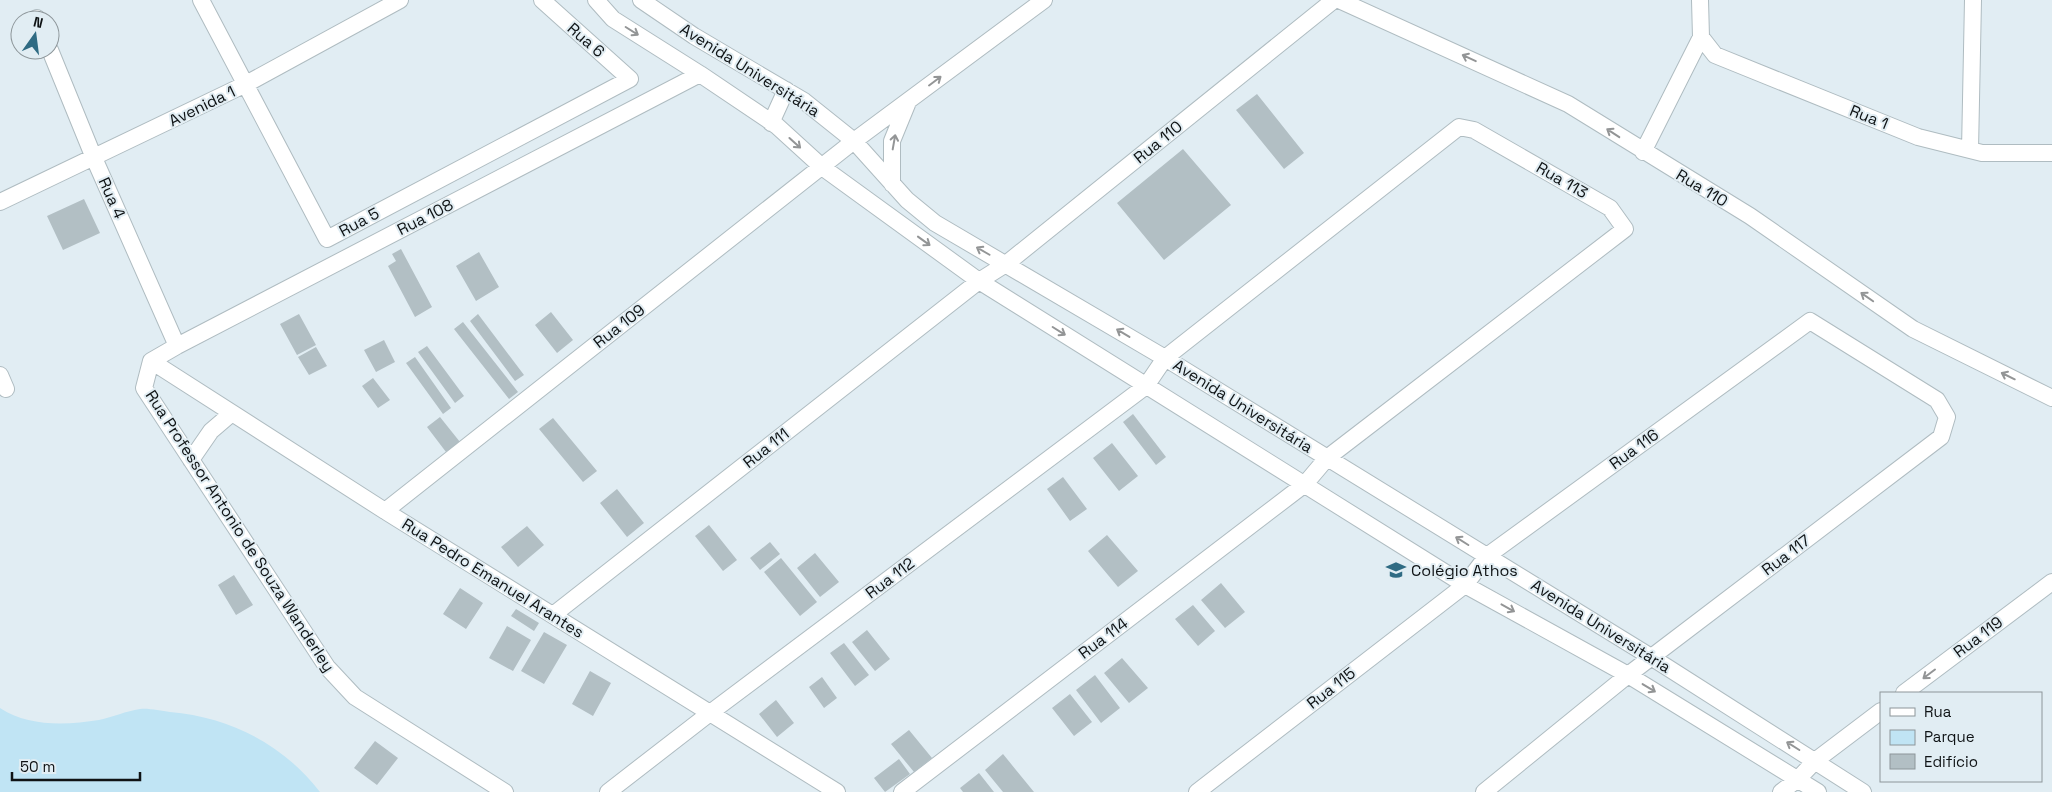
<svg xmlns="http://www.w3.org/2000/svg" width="2052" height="792" viewBox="0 0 2052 792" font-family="'Space Grotesk',sans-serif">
	<rect width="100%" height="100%" fill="#e1edf3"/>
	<path fill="#c0e4f4" d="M0,708c28,19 67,17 99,12 14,-3 27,-9 41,-11 9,-1 21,2 30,3 60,5 114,33 150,80h-320z"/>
	<path fill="#b2bfc4" d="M1257,94l47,59 -20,16 -48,-59z
		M1183,149l48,56 -67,55 -47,-57z
		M84,199l16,34 -37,17 -16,-34z
		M401,249l31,58 -17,10 -27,-51 8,-5 -4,-7z
		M479,252l20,35 -23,14 -20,-35z
		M551,312l22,28 -16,13 -22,-28z
		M299,314l17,31 -19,10 -17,-31z
		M478,314l46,61 -9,6 -45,-60z
		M463,322l55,70 -9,7 -55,-70z
		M384,340l11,22 -19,10 -12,-22z
		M427,346l37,50 -9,7 -37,-51z
		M316,347l11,19 -18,9 -11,-18z
		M415,357l36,51 -8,6 -37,-51z
		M373,378l17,22 -12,8 -16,-22z
		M1133,414l33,43 -10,8 -33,-43z
		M440,417l20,25 -14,10 -19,-25z
		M553,418l44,53 -14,11 -44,-53z
		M1112,443l26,33 -19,15 -26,-33z
		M1063,477l24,32 -17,12 -23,-32z
		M617,489l27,34 -17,14 -27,-34z
		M709,525l28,35 -14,11 -28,-35z
		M527,526l17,19 -26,22 -17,-20z
		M1107,535l31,36 -20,16 -30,-36z
		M770,542l10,12 -20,16 -10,-12z
		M815,553l24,29 -19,15 -23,-29z
		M781,558l36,44 -17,14 -36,-44z
		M234,575l19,30 -17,10 -18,-30z
		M1221,583l24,29 -20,16 -24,-28z
		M460,588l23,15 -17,26 -23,-15z
		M1193,605l22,26 -17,15 -23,-27z
		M516,609l23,14 -5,8 -23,-15z
		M507,626l24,14 -18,31 -24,-13z
		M867,630l23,29 -15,12 -23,-29z
		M544,632l23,13 -23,39 -23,-13z
		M844,643l25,32 -14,11 -25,-33z
		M1122,658l26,30 -19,15 -25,-30z
		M590,671l21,12 -18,33 -21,-12z
		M1095,675l25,33 -19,15 -25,-33z
		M822,677l15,21 -13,10 -15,-21z
		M1070,694l22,28 -18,14 -22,-28z
		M776,700l18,23 -17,14 -18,-23z
		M909,730l23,28 -18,14 -23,-28z
		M375,741l23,17 -21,27 -23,-17z
		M1003,754l31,38h-31l-18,-22z
		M899,759l11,15 -25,18 -11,-14z
		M979,773l15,19h-31l-3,-4z"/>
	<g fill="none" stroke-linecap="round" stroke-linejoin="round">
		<defs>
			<path id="minor" d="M201,0l126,239 303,-160 -88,-79
				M596,0l17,19 87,55 77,52 45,41 157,114 486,304 163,90 190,117
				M641,0l53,36 110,65 50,40 53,59 28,23 230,135 486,299 212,135
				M1339,0l229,104 182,112 163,113 139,69
				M37,18l1,2
				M1701,37l14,18 203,82 64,16h70
				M50,50l44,108 83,188
				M771,123l15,-33
				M1970,150l3,-150
				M1643,152l58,-115 -1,-37
				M892,184v-43l16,-39
				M0,202l246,-118 154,-84
				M151,361l234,150 452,281
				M151,361l26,-15 523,-272
				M151,361l-7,27 183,279 28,30 150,95
				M0,375l6,14
				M191,460l20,-29 21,-18
				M385,511l469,-370 190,-141
				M553,615l426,-334 27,-17 328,-264
				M1904,693l148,-111
				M608,792l102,-79 436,-327 19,-28 294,-231 15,3 136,78 15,21 -298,229 -22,26 -403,308
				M1197,792l268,-207 22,-29 323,-235 127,79 10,17 -6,20 -313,238 -144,117
				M1781,792l17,-13 17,-18 66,-50"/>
		</defs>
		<use href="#minor" stroke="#afbcc1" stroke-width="18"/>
		<use href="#minor" stroke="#fff" stroke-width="16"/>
	</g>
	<defs><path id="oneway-shaft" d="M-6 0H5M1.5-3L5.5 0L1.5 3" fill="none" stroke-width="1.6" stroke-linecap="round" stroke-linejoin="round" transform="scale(1.25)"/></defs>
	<g stroke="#939596">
		<use href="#oneway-shaft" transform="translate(632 31) rotate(32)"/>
		<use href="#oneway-shaft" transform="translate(1469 58) rotate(-155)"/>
		<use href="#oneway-shaft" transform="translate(935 81) rotate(-37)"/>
		<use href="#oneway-shaft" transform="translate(1613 133) rotate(-147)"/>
		<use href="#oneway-shaft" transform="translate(894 142) rotate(-80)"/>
		<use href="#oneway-shaft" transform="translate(795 143) rotate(42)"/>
		<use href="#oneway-shaft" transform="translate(924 241) rotate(36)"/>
		<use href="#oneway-shaft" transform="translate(983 251) rotate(-150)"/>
		<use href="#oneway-shaft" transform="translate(1867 297) rotate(-145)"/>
		<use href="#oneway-shaft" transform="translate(1059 331) rotate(32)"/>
		<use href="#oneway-shaft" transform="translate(1123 333) rotate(-149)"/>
		<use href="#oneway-shaft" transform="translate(2008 376) rotate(-154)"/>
		<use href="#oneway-shaft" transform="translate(1462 541) rotate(-148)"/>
		<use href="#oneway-shaft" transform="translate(1508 608) rotate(29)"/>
		<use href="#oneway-shaft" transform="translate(1929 674) rotate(143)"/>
		<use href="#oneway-shaft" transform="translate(1649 688) rotate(31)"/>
		<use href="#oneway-shaft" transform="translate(1793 746) rotate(-148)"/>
	</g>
	<defs>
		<symbol id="school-bare" viewBox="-9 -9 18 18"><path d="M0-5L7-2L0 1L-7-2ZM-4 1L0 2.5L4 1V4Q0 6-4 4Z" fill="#2f6b83" stroke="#e1edf3" stroke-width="2.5" paint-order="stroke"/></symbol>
	</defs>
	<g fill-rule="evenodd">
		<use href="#school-bare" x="1382" y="556" width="28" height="28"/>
	</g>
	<g text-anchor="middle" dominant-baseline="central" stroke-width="4" stroke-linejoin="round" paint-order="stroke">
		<g font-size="16" fill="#0f1315" stroke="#e1edf3">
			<text transform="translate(586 40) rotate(41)">Rua 6</text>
			<text transform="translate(750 70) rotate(32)">Avenida Universitária</text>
			<text transform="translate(202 106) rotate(-26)">Avenida 1</text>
			<text transform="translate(1869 117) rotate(22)">Rua 1</text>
			<text transform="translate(1158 142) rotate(-39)">Rua 110</text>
			<text transform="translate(1562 180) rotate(30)">Rua 113</text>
			<text transform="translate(1702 188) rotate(31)">Rua 110</text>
			<text transform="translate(112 198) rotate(66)">Rua 4</text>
			<text transform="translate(425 217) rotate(-27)">Rua 108</text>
			<text transform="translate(359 222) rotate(-28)">Rua 5</text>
			<text transform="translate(619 326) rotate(-38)">Rua 109</text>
			<text transform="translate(1243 406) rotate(32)">Avenida Universitária</text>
			<text transform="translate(766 448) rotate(-38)">Rua 111</text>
			<text transform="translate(1634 449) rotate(-36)">Rua 116</text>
			<text transform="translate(240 531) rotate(57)">Rua Professor Antonio de Souza Wanderley</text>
			<text transform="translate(1786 555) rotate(-37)">Rua 117</text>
			<text transform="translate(493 578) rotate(32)">Rua Pedro Emanuel Arantes</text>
			<text transform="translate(890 578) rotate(-37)">Rua 112</text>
			<text transform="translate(1601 626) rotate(32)">Avenida Universitária</text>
			<text transform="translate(1978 637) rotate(-37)">Rua 119</text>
			<text transform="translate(1103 638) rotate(-37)">Rua 114</text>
			<text transform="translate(1331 688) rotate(-38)">Rua 115</text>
		</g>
		<g font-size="16" fill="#0f1315" stroke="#e1edf3" text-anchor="start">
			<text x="1411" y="570">Colégio Athos</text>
		</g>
	</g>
	<rect x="1880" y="692" width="162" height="90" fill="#e1edf3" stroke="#8d969a"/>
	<rect x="1890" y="708" width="25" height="8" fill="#ffffff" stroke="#8d969a"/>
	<text x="1924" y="717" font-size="15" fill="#0f1315">Rua</text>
	<rect x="1890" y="730" width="25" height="15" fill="#c0e4f4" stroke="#8d969a"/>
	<text x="1924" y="742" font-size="15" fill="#0f1315">Parque</text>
	<rect x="1890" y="754" width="25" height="15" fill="#b2bfc4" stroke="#8d969a"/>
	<text x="1924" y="767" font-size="15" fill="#0f1315">Edifício</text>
	<g transform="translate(35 35) rotate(14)"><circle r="24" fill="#e1edf3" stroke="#8d969a"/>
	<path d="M0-4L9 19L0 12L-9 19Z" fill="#2f6b83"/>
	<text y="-8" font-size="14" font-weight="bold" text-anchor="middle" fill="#0f1315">N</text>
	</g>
	<path d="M12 772v8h128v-8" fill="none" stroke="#0f1315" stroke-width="2.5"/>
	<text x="20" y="772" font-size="15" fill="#0f1315" stroke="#e1edf3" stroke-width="4" paint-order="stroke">50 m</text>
</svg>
